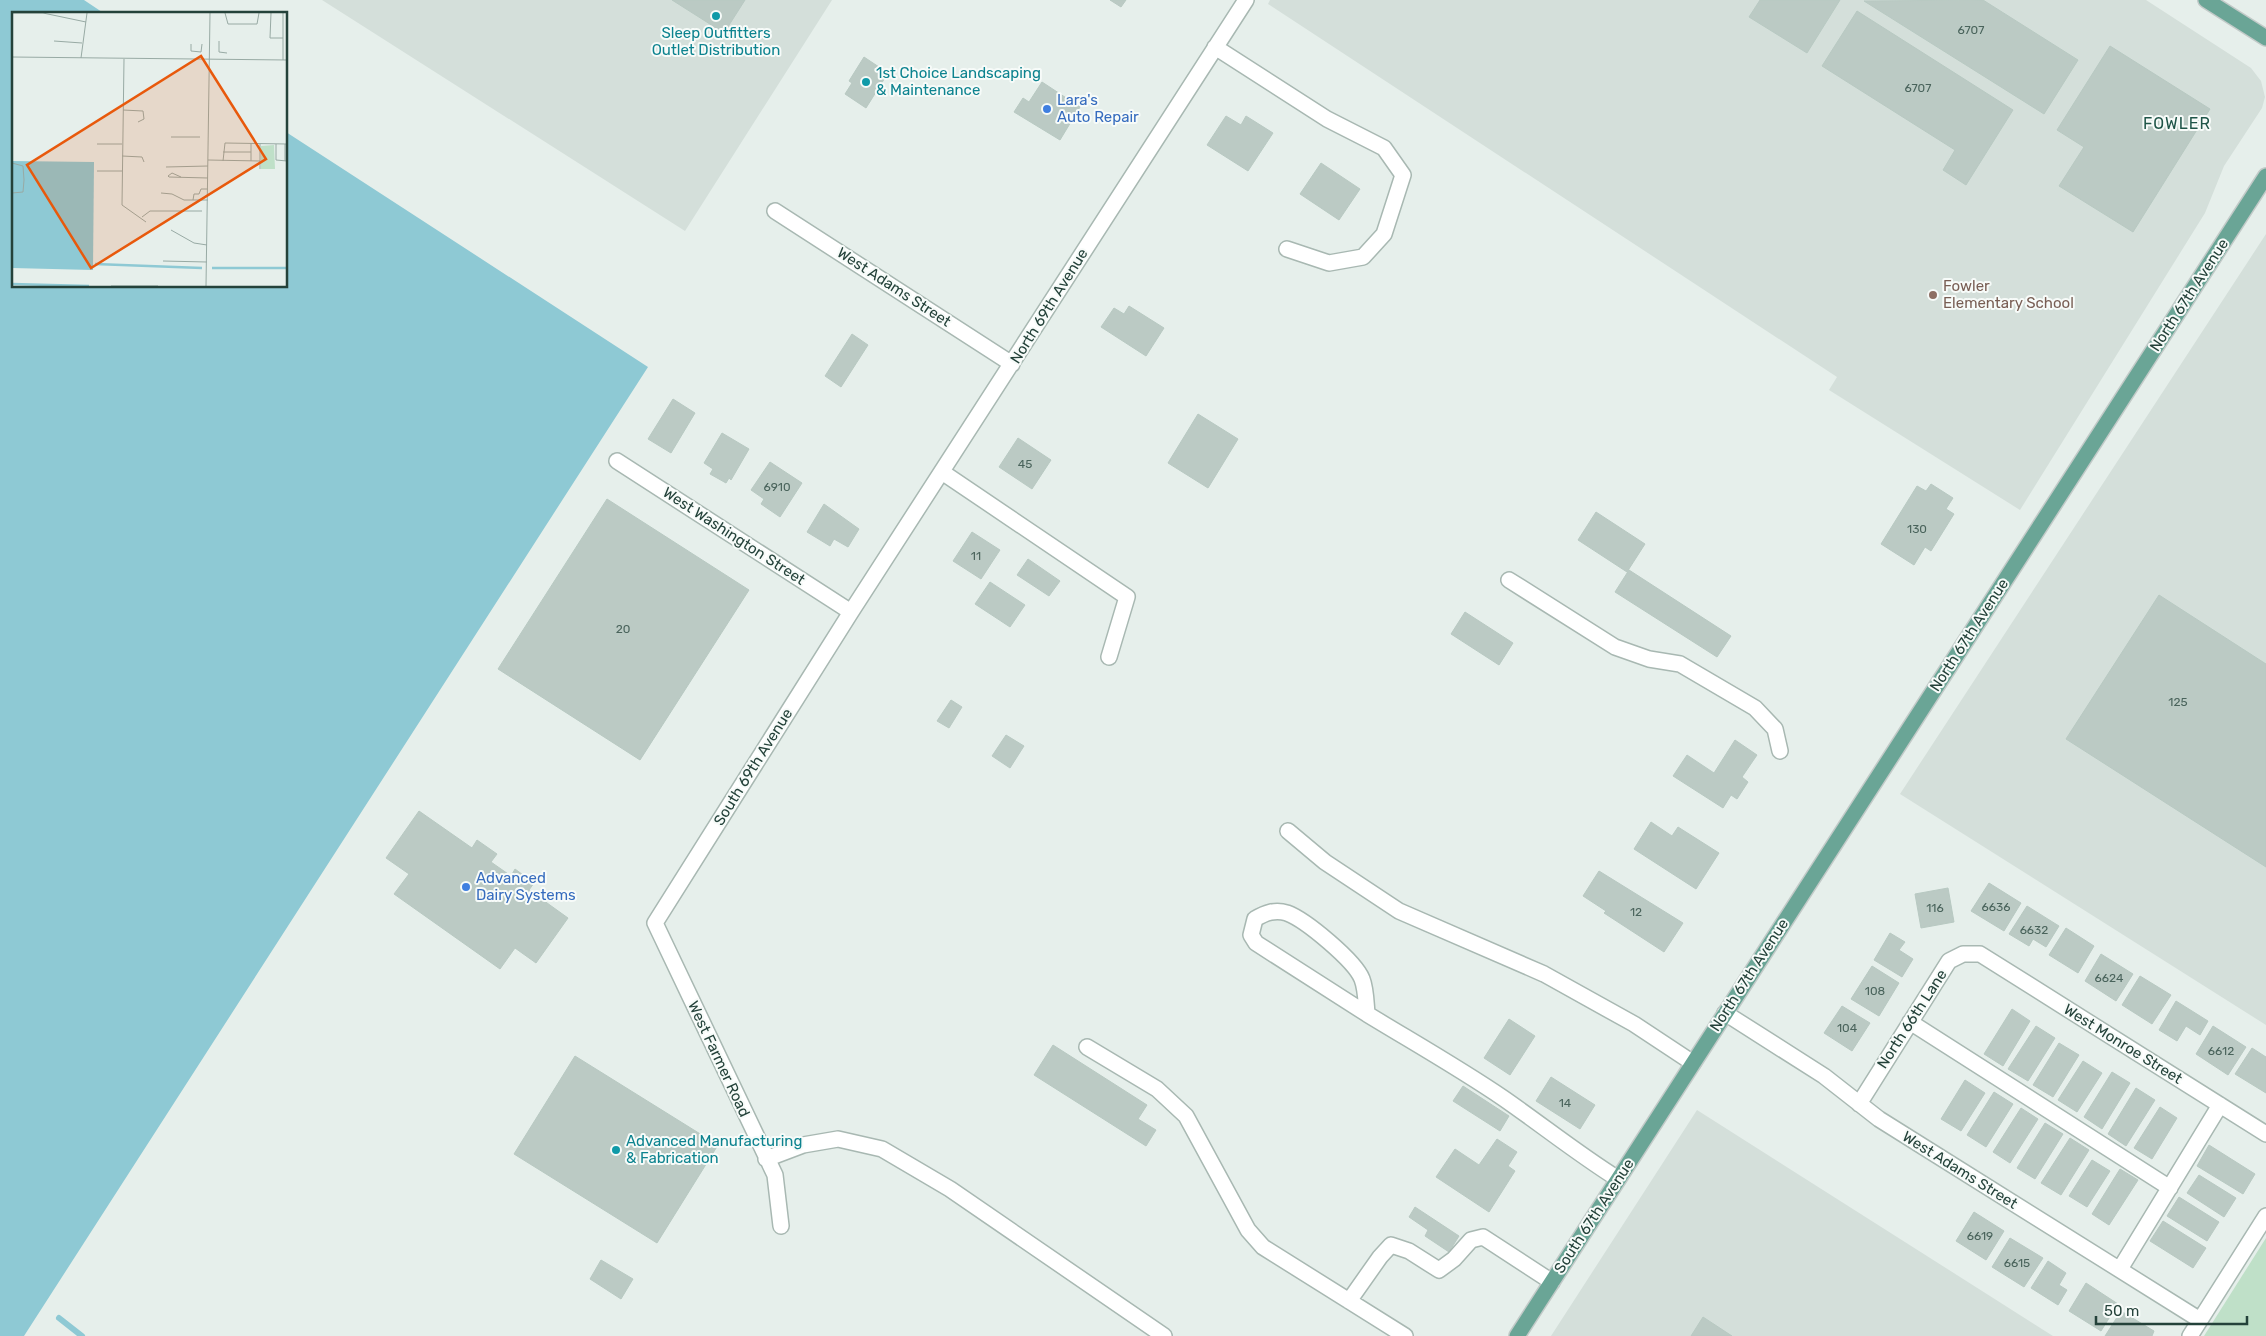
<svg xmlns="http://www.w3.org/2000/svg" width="2266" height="1336" viewBox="0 0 2266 1336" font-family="Rubik,sans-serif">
	<rect width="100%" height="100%" fill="#e6efeb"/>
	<path fill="#d4dfda" d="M322,0h510l-147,231z
		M1270,0h876l105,68 10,13 4,16 -3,11 -38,58 -19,47 -185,297 -191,-120 8,-13 -569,-373z
		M2266,234v791l-366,-231z
		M1697,1110l356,226h-502z"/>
	<path fill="#bfe0c8" d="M2266,1238v98h-62z"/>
	<path fill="#8ec9d4" d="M0,0h84l21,14h-91v272h272v-154l362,235 -624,969h-24z"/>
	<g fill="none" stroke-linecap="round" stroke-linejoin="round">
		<path stroke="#8ec9d4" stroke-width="6" d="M59,1318l23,18"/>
	</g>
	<path fill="#bbcac4" stroke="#b8c9c2" d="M672,0h73l-21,33z
		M1110,0h16l-5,7z
		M1760,0h80l-33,53 -58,-36z
		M1983,0l95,60 -34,54 -180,-113z
		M1857,11l156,99 -47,75 -23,-15 12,-20 -133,-84z
		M2110,46l100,63 -77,123 -74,-46 25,-39 -27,-17z
		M864,57l24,16 -22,35 -21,-14 7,-11 -3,-2z
		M1042,82l38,25 -20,33 -46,-28 9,-14 6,4z
		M1226,116l15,9 5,-9 27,17 -25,38 -41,-26z
		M1321,163l39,26 -21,31 -39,-26z
		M1129,306l35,22 -18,28 -45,-29 13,-19 10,6z
		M852,334l16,11 -27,42 -16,-11z
		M673,399l22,14 -24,40 -23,-14z
		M1198,414l40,25 -30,49 -40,-25z
		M722,433l27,16 -18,31 -2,-2 -3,5 -16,-9 3,-5 -9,-6z
		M1018,438l33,22 -19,29 -33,-22z
		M770,462l32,21 -22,34 -19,-13 3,-5 -13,-9z
		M1931,484l22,14 -7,11 8,5 -23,37 -6,-4 -11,18 -33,-21 36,-58 9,5z
		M607,499l142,91 -109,170 -142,-91z
		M824,504l35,25 -11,18 -14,-8 -4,7 -23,-14z
		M1596,512l49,32 -18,28 -49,-32z
		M972,532l28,18 -19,29 -28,-18z
		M1028,559l32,22 -11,15 -32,-21z
		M1629,570l102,66 -14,21 -102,-65z
		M990,582l35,23 -15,22 -35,-23z
		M2159,595l107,69v203l-200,-128z
		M1465,612l48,31 -14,22 -48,-31z
		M951,700l11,7 -13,21 -12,-7z
		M1006,735l18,11 -14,22 -18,-12z
		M1735,740l22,15 -15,22 6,5 -11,17 -6,-4 -8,13 -50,-32 14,-21 27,18z
		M419,811l53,37 5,-8 20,14 -6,8 20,14 4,-7 19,14 -5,7 39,28 -32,45 -21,-15 -15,21 -106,-75 15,-20 -23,-16z
		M1651,822l21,14 6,-9 41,26 -23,36 -62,-40z
		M1599,871l84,52 -19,29 -60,-39 2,-2 -23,-15z
		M1989,883l32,20 -17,28 -33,-20z
		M1948,888l6,34 -33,6 -6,-34z
		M2027,906l32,20 -13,21 -13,-8 -4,7 -20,-12z
		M2066,928l28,18 -16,27 -29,-18z
		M1890,933l15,9 -6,8 14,9 -11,18 -28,-17z
		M2101,954l32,20 -17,27 -31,-20z
		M1872,966l27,17 -20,33 -28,-17z
		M2140,976l31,19 -19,29 -30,-19z
		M2176,1001l32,20 -8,14 -14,-9 -9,15 -18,-11z
		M1842,1006l28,17 -18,28 -28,-18z
		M2012,1009l18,12 -27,45 -19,-12z
		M1509,1019l26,17 -25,39 -26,-17z
		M2036,1026l19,12 -27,43 -20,-12z
		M2213,1026l33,21 -18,28 -32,-21z
		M2059,1043l20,12 -26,42 -20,-12z
		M1053,1045l94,60 -9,14 18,11 -10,16 -112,-71z
		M2252,1048l14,9v36l-31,-19z
		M575,1056l143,89 -61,98 -143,-89z
		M2083,1061l19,12 -25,39 -19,-12z
		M2112,1072l18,11 -28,46 -18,-12z
		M1551,1077l44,28 -15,24 -44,-28z
		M1965,1080l20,13 -24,38 -20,-12z
		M1463,1086l46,30 -9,15 -47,-30z
		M2136,1088l19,12 -29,46 -18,-12z
		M1994,1092l19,12 -27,43 -19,-12z
		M2160,1107l17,11 -25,41 -18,-11z
		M2021,1108l17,11 -28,44 -17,-11z
		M2045,1123l18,11 -28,45 -18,-11z
		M2070,1138l19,12 -28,45 -20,-12z
		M1497,1139l20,13 -9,14 7,5 -26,41 -53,-35 19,-28 24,16z
		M2209,1145l46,29 -12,20 -46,-28z
		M2092,1160l18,11 -23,36 -18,-11z
		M2120,1169l18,11 -29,45 -17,-11z
		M2199,1175l37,23 -12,19 -37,-24z
		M2179,1197l40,25 -12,19 -40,-25z
		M1415,1207l44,29 -10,16 -24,-16 3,-6 -19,-13z
		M1974,1212l30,19 -18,29 -30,-19z
		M2163,1221l43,27 -13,20 -43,-27z
		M2010,1238l33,20 -19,29 -32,-20z
		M601,1260l32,19 -12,20 -31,-20z
		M2048,1261l18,12 -7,12 8,5 -9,15 -27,-17z
		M2086,1283l32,21 -17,27 -32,-20z
		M2121,1311l33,20 -2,5h-47z
		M1703,1317l29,19h-41z"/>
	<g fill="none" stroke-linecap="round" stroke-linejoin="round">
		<defs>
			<path id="minor" d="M1215,47l112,72 57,29 19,27 -19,59 -21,23 -34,6 -42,-14
				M775,211l237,153
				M617,461l234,151
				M942,472l185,125 -18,60
				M1509,580l106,67 34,12 31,5 75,44 20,21 5,22
				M1288,831l37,31 74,49 145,63 90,50 59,39
				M1725,1013l99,63 55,43 321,201
				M1367,1014c-1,-11 -1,-25 -5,-35 -7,-18 -56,-59 -75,-66 -12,-4 -22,0 -32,6l-4,16 5,8 111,71c46,28 92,54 136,84 39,27 75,56 115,81
				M1910,1022l260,166
				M1087,1047l70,42 29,27 62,114 15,17 142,89
				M1859,1104l90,-143 14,-7h17l286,180
				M766,1159l37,-14 35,-6 44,10 68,40 214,147
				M781,1226l-6,-51 -120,-252 196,-311 395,-612
				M2120,1269l100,-164
				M1349,1301l31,-44 11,-12 18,6 30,19 15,-11 17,-19 12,-3 69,45
				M2190,1336l76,-120"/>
			<path id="major" d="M2206,0l60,38
				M1517,1336l749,-1160"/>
		</defs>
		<use href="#minor" stroke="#a8b8b2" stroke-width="18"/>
		<use href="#major" stroke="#c2cac8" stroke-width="18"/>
		<use href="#minor" stroke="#fff" stroke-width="15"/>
		<use href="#major" stroke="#6aa596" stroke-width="15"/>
	</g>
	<g fill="#0f9aa8" stroke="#f7fbf9" stroke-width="2">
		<circle cx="716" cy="16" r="5"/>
		<circle cx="866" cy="82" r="5"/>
		<circle cx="616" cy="1150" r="5"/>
	</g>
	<g fill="#3f7fe0" stroke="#f7fbf9" stroke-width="2">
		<circle cx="1047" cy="109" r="5"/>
		<circle cx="466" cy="887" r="5"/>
	</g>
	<circle fill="#8d6e63" stroke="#f7fbf9" stroke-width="2" cx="1933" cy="295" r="5"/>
	<g text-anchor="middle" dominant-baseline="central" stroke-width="4" stroke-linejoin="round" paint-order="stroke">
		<g font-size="12" fill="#4a645c">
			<text x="1971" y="30">6707</text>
			<text x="1918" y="88">6707</text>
			<text x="1025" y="464">45</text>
			<text x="777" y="487">6910</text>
			<text x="1917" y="529">130</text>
			<text x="976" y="556">11</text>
			<text x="623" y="629">20</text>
			<text x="2178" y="702">125</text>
			<text x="1996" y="907">6636</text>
			<text x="1935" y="908">116</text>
			<text x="1636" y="912">12</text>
			<text x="2034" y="930">6632</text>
			<text x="2109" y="978">6624</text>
			<text x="1875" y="991">108</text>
			<text x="1847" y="1028">104</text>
			<text x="2221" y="1051">6612</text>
			<text x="1565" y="1103">14</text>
			<text x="1980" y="1236">6619</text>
			<text x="2017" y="1263">6615</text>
		</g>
		<g font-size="15" fill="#0d838f" stroke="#f7fbf9" text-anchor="start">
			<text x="716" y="33" text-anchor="middle">Sleep Outfitters<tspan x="716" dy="17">Outlet Distribution</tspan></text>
			<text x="876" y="73">1st Choice Landscaping<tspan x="876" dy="17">&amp; Maintenance</tspan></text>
			<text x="626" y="1141">Advanced Manufacturing<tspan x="626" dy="17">&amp; Fabrication</tspan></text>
		</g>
		<g font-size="15" fill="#366cbe" stroke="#f7fbf9" text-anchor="start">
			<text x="1057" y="100">Lara's<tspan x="1057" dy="17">Auto Repair</tspan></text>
			<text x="476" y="878">Advanced<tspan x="476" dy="17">Dairy Systems</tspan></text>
		</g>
		<g font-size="15" fill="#785e54" stroke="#f7fbf9" text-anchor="start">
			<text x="1943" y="286">Fowler<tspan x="1943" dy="17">Elementary School</tspan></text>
		</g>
		<g font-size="15" fill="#24423a" stroke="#f7fbf9">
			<text transform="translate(894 287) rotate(33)">West Adams Street</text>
			<text transform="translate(2189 295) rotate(-57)">North 67th Avenue</text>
			<text transform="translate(1049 306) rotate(-58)">North 69th Avenue</text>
			<text transform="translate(734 536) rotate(33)">West Washington Street</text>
			<text transform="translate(1969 635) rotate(-57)">North 67th Avenue</text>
			<text transform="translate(753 767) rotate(-58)">South 69th Avenue</text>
			<text transform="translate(1749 975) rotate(-57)">North 67th Avenue</text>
			<text transform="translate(1912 1019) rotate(-57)">North 66th Lane</text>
			<text transform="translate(2123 1044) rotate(32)">West Monroe Street</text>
			<text transform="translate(719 1059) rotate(65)">West Farmer Road</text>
			<text transform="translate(1960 1170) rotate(32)">West Adams Street</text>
			<text transform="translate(1594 1216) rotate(-57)">South 67th Avenue</text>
		</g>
		<g font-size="16" letter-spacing="1" fill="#1f5548" stroke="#f7fbf9">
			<text x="2177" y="123">FOWLER</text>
		</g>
	</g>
	<g transform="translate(12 12)">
		<rect width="275" height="275" fill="#e6efeb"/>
		<path d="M262,133l1,24h-14v-23z" fill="#bfe0c8"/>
		<path d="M0,149l82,1 -1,108 -81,-2z" fill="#8ec9d4"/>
		<path fill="none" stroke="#8ec9d4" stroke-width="2.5" d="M83,252l107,4M200,256h75M0,272l77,2"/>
		<path fill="none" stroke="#98aaa4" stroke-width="1" d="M0,1h31l43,9M213,1l3,11h29l2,-11M259,1l-1,25h13M271,1v47M42,29l28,2M207,29v11l8,1M179,32v7l10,1 1,-8M0,45l275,3M69,46l6,-45M112,47l-2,146 24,17M111,98l20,1 1,8 -6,3M159,125h29M239,131v18M85,132h25M264,132v16l11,1M211,140h28M110,144l20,1 2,5M196,148l52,1M211,149l2,-18 62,1M273,149v-17M0,151l11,3 1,14 -1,12 -11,1M154,155l42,-1M248,157v-25M85,159h25M169,165l-9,-4 -4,3 1,1 39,1M149,181l11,1 12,6h24M181,188l1,-6h5l2,-5h7M130,205l8,-6h52M159,218l23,13 13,2M151,249l44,1M99,274h47M194,274l4,-273"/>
		<path fill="#e8590c" fill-opacity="0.15" stroke="#e8590c" stroke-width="2.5" d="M189,44l65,103 -175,109 -64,-103z"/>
		<rect width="275" height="275" fill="none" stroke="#24423a" stroke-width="2.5"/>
	</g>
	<path d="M2096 1316v8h151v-8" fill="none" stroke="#24423a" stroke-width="2.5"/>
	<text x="2104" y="1316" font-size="15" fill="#24423a" stroke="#f7fbf9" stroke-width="4" paint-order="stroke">50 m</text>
</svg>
